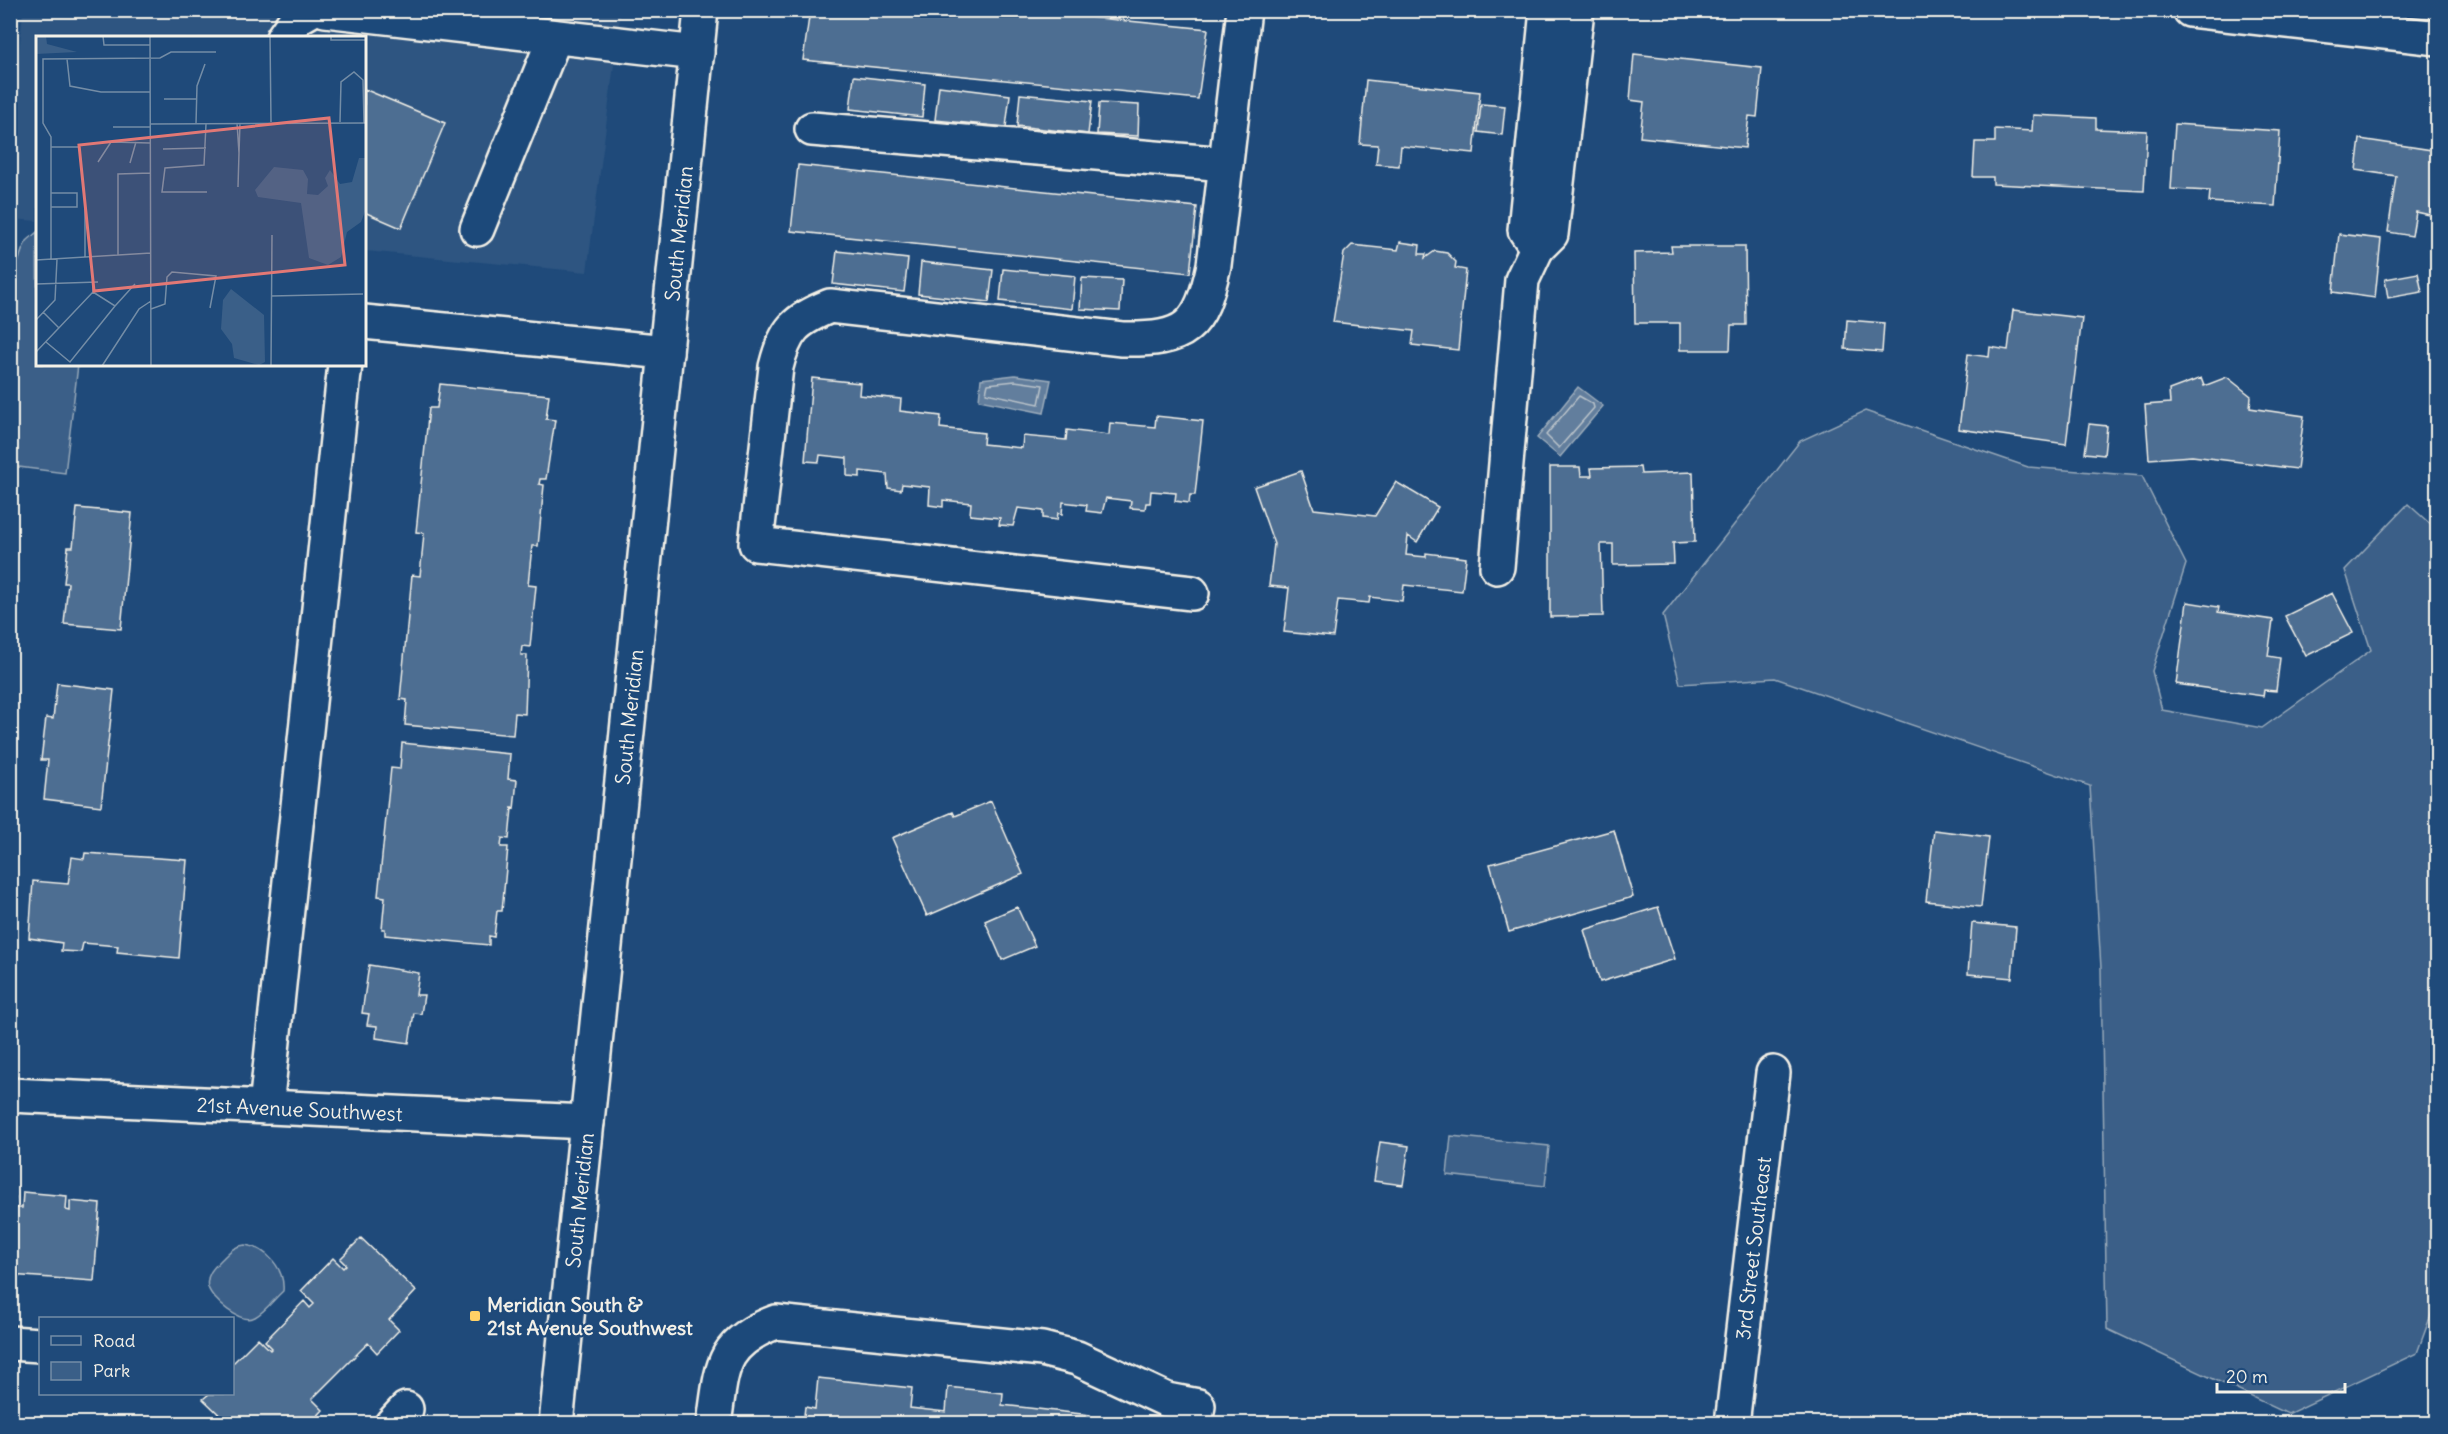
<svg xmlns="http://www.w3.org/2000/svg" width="2448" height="1434" viewBox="0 0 2448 1434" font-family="Delius,sans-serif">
	<rect width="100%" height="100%" fill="#1f4a7a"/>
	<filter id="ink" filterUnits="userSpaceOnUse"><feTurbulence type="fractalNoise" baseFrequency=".0167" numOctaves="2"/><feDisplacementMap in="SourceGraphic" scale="12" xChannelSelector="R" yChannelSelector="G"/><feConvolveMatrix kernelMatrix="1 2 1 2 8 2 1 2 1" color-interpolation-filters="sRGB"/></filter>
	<g filter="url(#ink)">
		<path fill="#2d5581" d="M23,11h598l-34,261 -222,-21 -1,-213h-326l-1,183 -26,-2v-82z"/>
		<path fill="#3a5f88" stroke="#97a8b8" stroke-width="1.5" d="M37,232l1,132 40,1 -13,108 -54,-7c-1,-46 -8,-191 16,-225 3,-3 7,-6 10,-9z
			M1865,411l163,56 114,9 44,88 -34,107 10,39 100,18 109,-78 -26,-80 63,-66 29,26 1,766 -21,57 -129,61 -181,-85 -6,-361 -11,-182 -315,-108 -95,6 -17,-69 137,-174z
			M1451,1136l98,10 -4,40 -98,-11z
			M245,1245c22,3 40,24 38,46 -9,8 -18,21 -28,26 -14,8 -43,-17 -47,-30 -3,-12 7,-21 14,-28 8,-8 12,-13 23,-14z"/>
		<path fill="#627e9d" stroke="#9cacbb" stroke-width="1.5" d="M1015,375l36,5 -7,33 -65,-13 2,-21z
			M1578,387l25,19 -43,51 -23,-19z"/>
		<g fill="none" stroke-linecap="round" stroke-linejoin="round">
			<path stroke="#bac3ca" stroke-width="1.5" d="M1015,381l28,4 -4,19 -53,-11 2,-9z
				M1579,396l14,8 1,4 -35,40 -13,-13z"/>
		</g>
		<path fill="#4d6e92" stroke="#f4f1e8" stroke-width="1.5" d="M810,10h208l190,19 -10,70 -395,-39z
			M1634,54l128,14 -5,49 -8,-1 -4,32 -105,-11 4,-35 -14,-2z
			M854,76l71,8 -3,33 -72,-8z
			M1366,80l114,12 -6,61 -73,-7 -2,20 -23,-2 2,-19 -18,-1z
			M939,86l71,9 -4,32 -71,-7z
			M364,89l81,34 -44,105 -37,-16z
			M1020,94l72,7 -4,33 -71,-8z
			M1099,103l40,2 -1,31 -41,-2z
			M1481,104l24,2 -3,29 -24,-3z
			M2033,115l63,3v11l51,2 -3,60 -151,-7v-7h-20l2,-35h20v-13l37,2z
			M2175,124l105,7 -5,75 -66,-4 1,-11 -39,-2z
			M2360,139l78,12 -8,64 -14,-3 -4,24 -24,-4 8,-56 -40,-6z
			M798,165l399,42 -7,66 -399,-42z
			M2339,234l42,5 -6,59 -42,-6z
			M1400,242l20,3 -1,9h7l-1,4 10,-7 12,2 9,9 -1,6 11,2 -8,80 -46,-5 2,-14 -81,-9 11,-69 8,-8 46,5z
			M1671,246h74l1,79h-15l-1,25h-50v-27h-45l-1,-70 38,-1z
			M837,251l71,8 -4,33 -71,-8z
			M921,262l72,8 -4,32 -71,-8z
			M1003,269l72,7 -3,33 -72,-8z
			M2418,273l4,19 -34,6 -3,-19z
			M1082,278l40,2 -2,31 -40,-2z
			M2013,310l69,8 -16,126 -107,-15 9,-75 21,3 1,-10 18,3z
			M1847,320l37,3 -2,29 -37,-3z
			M2227,377l24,19 -1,12 54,8 -7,53 -105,-13 -43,3 -4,-54 25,-2 -1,-13 32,-12 3,8z
			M812,378l48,5 -1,12 42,4 -1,12 41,5 -1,12 44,5 -1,11 39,4 1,-12 43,4 1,-10 42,5 1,-12 45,4 1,-11 47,5 -8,74h-5l-1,8 -14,-2 1,-8 -25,-2 -1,12h-4l-1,6 -15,-1 1,-7 -25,-3 -4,15 -16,-2 1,-6 -24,-3 -1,12 -4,-1 -1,7 -14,-2v-7l-25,-3 -5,18 -14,-1 1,-7 -30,-3 1,-12 -28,-3v7l-14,-2 1,-18 -28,-3 -1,6 -13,-2 -1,-14 -27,-3v6l-13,-1v-18l-27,-3 -1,7 -14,-1z
			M440,384l109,11 -3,24 9,1 -9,59h-6l-1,5 5,1 -6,61h-6l-4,39 8,1 -6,61 -8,-1 -1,9h6l-2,59 -10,-1 -2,22 -108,-10 2,-25 -7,-1 12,-124 8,1 4,-43 -8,-1 13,-124h8z
			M2089,424l18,2 -3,29 -19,-2z
			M1550,467h30l1,9h11l-1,-8 49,-1 1,7 52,-2 2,70 -22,1 1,21 -61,1v-21h-12l2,72 -53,1z
			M1301,471l13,38 61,7 21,-34 42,25 -21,35 -9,-6 -2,19 20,2v-4l40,5 -4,33 -58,-6 -2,16 -32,-4 -1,6 -31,-3 -5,37 -49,-5 5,-44 -20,-2 5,-42 -20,-57z
			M77,508l55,5 -11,116 -57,-5 4,-41h-4l4,-36h5z
			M2332,593l21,40 -47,23 -21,-40z
			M2187,602l32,5 -1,5 55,8 -5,36 12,2 -4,33 -12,-1 -1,6 -87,-12z
			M57,683l57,7 -13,116 -57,-7 4,-39h-7l5,-42 7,1z
			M402,743l108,11 -2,25 9,1 -3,29 -2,-1 -3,31 -7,-1 -1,9h7l-6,64h-5l-3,26 -5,-1v9l-104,-10v-6h-3l3,-32 -7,-1 13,-128 9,1z
			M991,801l32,73 -96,42 -35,-78 61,-26 2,4z
			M1614,830l19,67 -124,35 -19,-68z
			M1934,830l55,7 -8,70 -55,-6z
			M85,853l102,7 -8,98 -62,-6 1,-6 -35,-3 -2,9 -20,-1 1,-8 -33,-5 4,-57 35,3 4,-27 12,2z
			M1017,907l18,39 -33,14 -17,-39z
			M1658,907l17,52 -75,23 -16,-52z
			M1972,923l44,4 -4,51 -44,-4z
			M369,965l50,8 -3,22h8l-3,19 -7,-1 -5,30 -33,-5 1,-12 -10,-1 2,-11 -7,-1z
			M1380,1142l29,4 -6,39 -29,-4z
			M23,1192l44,4 -1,14 4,1v-10l30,3 -6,77 -84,-6v-77h5l-1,10h8z
			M361,1238l55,53 -27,29 10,10 -22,23 -9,-10 -56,56 11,11 -13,14h-81l-26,-25 6,-5h23v-30l26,-26 12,12 2,-2 -7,-7 39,-40 6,7 4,-4 -13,-13 32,-33 10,10 3,-3 -6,-6z
			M818,1378l94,10 -2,20 36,4 2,-25 55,6 -1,12 88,10 -1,9h-286l2,-17 10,2z"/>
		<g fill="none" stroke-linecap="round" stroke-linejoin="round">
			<defs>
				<g id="minor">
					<path d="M325,10l372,43"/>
					<path d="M1547,10l-22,220 12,18 14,-14 26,-224"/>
					<path d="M2190,10l248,28"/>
					<path d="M283,38l14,-20 14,-8"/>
					<path d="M812,129l414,35"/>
					<path d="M477,229l78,-192"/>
					<path d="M364,322l302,30"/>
					<path d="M1497,567l25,-287 15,-32"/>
					<path d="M1192,593l-436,-49 20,-177c9,-37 19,-47 54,-61l292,33c65,1 78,-11 92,-74l30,-255"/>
					<path id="s1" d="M10,1095l577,27"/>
					<path d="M266,1107l79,-743"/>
					<path d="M10,1343l30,2"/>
					<path d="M392,1424l14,-15"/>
					<path d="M714,1424c8,-55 5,-81 62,-102l266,27 35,9 90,42 31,6 -3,18"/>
					<path id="s2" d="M1732,1424l41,-351"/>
				</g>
				<g id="major">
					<path id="s3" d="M556,1424l145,-1414"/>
				</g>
			</defs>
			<use href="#minor" stroke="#f4f1e8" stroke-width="38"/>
			<use href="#major" stroke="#f4f1e8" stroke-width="38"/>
			<use href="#minor" stroke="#1f4a7a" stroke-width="33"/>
			<use href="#major" stroke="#1f4a7a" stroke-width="33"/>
		</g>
	</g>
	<rect fill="#ffd166" stroke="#1f4a7a" stroke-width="2" x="469" y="1310" width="12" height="12" rx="3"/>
	<g text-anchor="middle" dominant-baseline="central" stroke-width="4.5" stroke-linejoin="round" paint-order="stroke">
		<g font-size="20" fill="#f4f1e8" stroke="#1f4a7a">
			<text stroke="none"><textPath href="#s3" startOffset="1197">South Meridian</textPath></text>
			<text stroke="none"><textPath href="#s3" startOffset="711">South Meridian</textPath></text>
			<text stroke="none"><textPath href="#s1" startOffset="290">21st Avenue Southwest</textPath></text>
			<text stroke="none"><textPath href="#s3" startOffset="225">South Meridian</textPath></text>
			<text stroke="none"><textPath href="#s2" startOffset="177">3rd Street Southeast</textPath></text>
		</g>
		<g font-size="20" font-weight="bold" fill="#f4f1e8" stroke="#1f4a7a" text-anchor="start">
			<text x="487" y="1304">Meridian South &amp;<tspan x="487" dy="23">21st Avenue Southwest</tspan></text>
		</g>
	</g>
	<g transform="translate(36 36)">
		<rect width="330" height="330" fill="#1f4a7a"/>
		<path d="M0,0h10l1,8 30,8 -41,2zM323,122h7v51l-5,13 -14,10 -6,25 -13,8 -19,-7 -8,-55 -43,-6 -3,-7 19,-23 29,3 5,9 -1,15 11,1 10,-9 -3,-8 5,-8 10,14 12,-2zM195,253l33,26 1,47 -6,3 -25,-7 -2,-14 -11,-15 2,-29z" fill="#3a5f88"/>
		<path fill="none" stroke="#748da6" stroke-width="1.5" d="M67,0l1,9h46M114,0l1,330M234,0l1,86M295,0v4h35M31,23l3,27 31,6h49M128,63h33M304,86l1,-40 13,-10 9,8 1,43M201,87l2,30 1,-30M114,88l216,-1M160,88l1,-38 8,-22M170,88l-2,41 -39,3 -3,24h45M77,91h37M15,111h28M127,113l43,-1M62,126l13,-20 39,1M94,127l6,-21M202,151l1,-34M15,157h26v14h-26M82,219v-81l33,-1M49,221v-50M15,223v-122l-8,-14v-64l117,-1 11,-6h45M0,224l115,-7M0,248l62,-2M57,256l22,14 20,-22M235,260l92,-2M115,273l14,-5 2,-27 5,-5 44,4 -6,32M7,276l16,16M0,284l19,-20 2,-41M10,306l24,20 45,-56M0,316l57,-60v-10M66,330l37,-57 12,-8M235,330l1,-131"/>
		<path fill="#e27875" fill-opacity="0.15" stroke="#e27875" stroke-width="3" d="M293,82l16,147 -251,26 -15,-146z"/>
		<rect width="330" height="330" fill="none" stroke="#f4f1e8" stroke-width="3"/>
	</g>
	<rect width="2448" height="1434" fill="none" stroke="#1f4a7a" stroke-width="36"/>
	<rect x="18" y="18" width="2412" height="1398" fill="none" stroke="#f4f1e8" stroke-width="2" filter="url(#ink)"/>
	<rect x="39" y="1317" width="195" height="78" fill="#1f4a7a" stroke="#748da6" stroke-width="1.5"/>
	<rect x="51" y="1336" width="30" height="9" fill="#1f4a7a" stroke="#748da6" stroke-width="1.5"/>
	<text x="93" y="1347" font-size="18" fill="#f4f1e8">Road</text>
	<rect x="51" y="1362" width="30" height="18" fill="#3a5f88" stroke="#748da6" stroke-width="1.5"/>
	<text x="93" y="1377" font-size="18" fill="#f4f1e8">Park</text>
	<path d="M2217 1383v9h128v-9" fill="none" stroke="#f4f1e8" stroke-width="3"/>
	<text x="2226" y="1383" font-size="18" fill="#f4f1e8" stroke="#1f4a7a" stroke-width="4.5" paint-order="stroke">20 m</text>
</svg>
